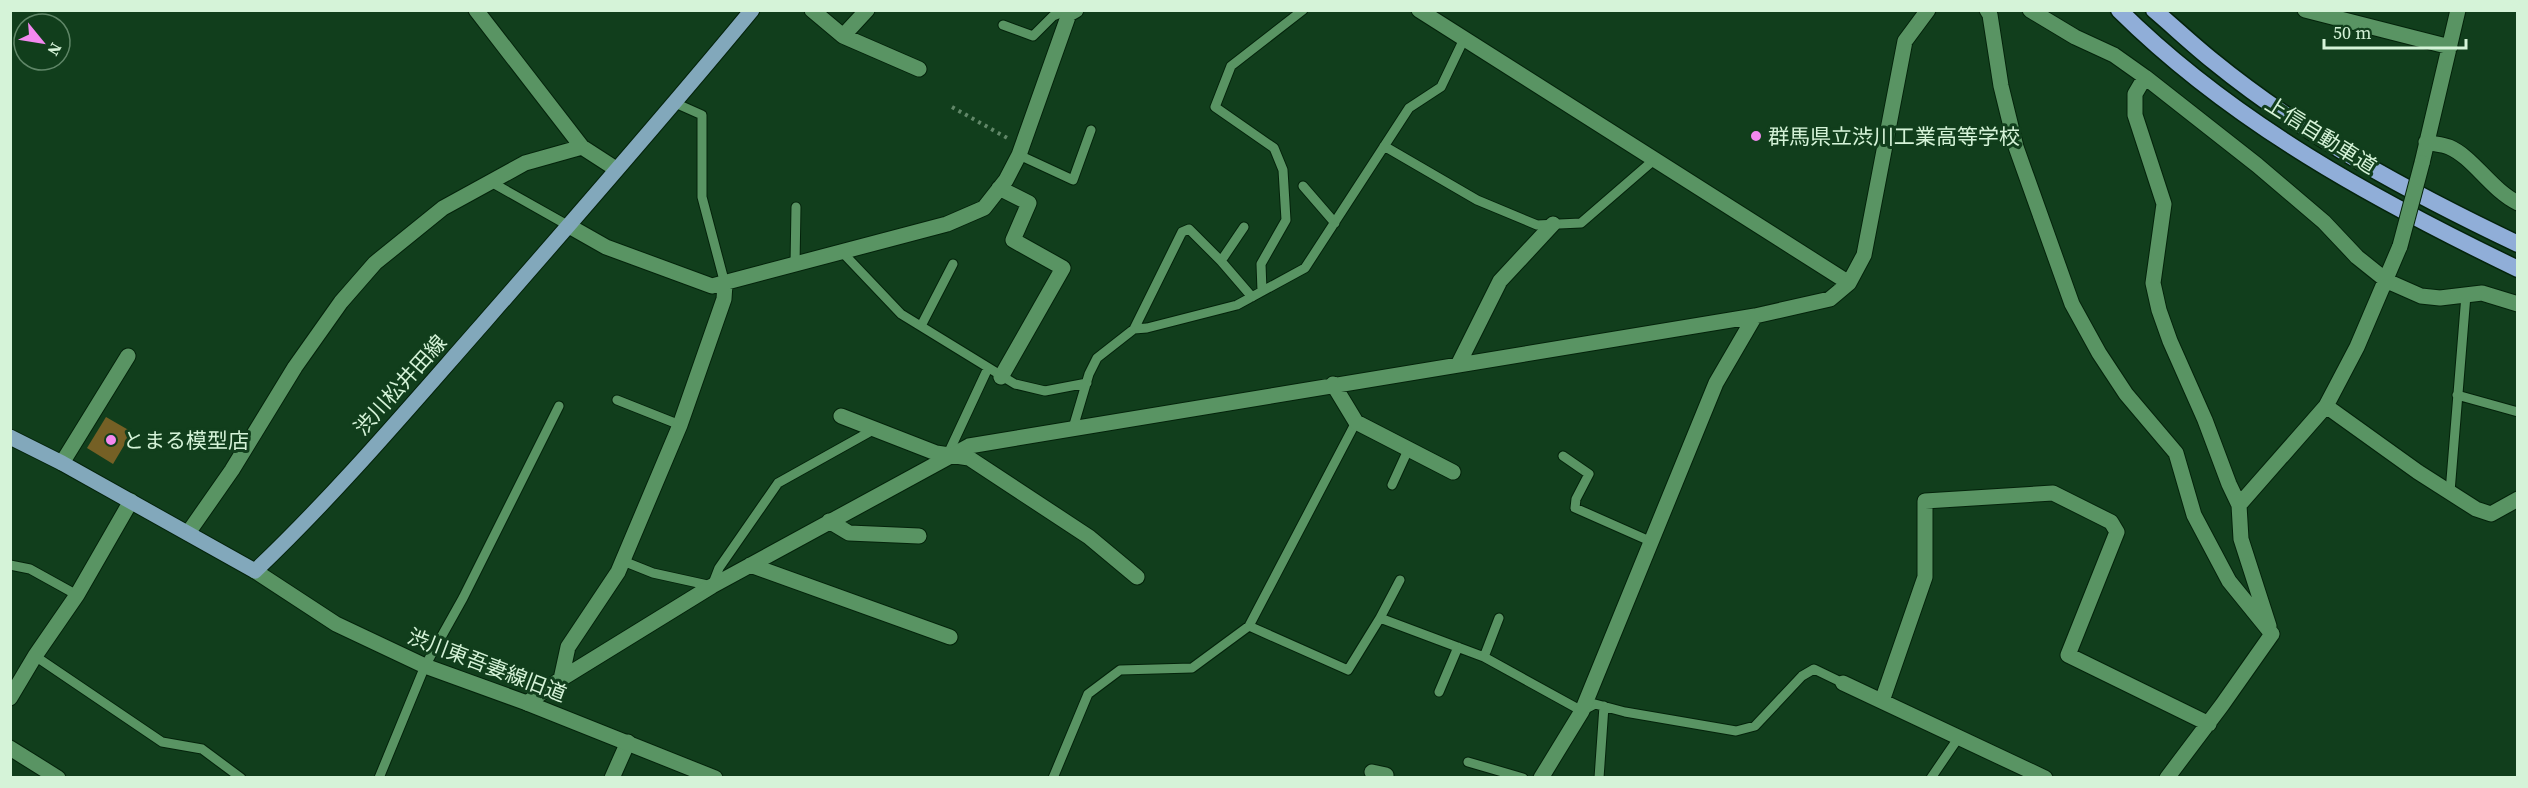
<svg xmlns="http://www.w3.org/2000/svg" width="2528" height="788" viewBox="0 0 2528 788" font-family="'Source Serif 4','Noto Sans JP',serif">
	<rect width="100%" height="100%" fill="#113e1c"/>
	<path fill="#756025" d="M106,417l26,15 -19,32 -26,-16z"/>
	<g fill="none" stroke-linecap="round" stroke-linejoin="round">
		<defs>
			<path id="service" d="M1003,25l30,11 20,-20 15,-6
				M675,103l27,12v82l23,87
				M1384,146l93,54 60,25 44,-2 74,-64
				M1019,155l54,25 18,-50
				M491,182l78,44
				M1303,186l32,37
				M842,252l59,62 114,70 30,7 42,-8
				M1221,261l23,-34
				M795,265l1,-58
				M1262,291l-1,-27 25,-44 -3,-50 -9,-22 -59,-41 16,-41 72,-56
				M922,324l31,-60
				M1134,329l48,-97 7,-3 32,32 31,36
				M2457,395l61,17
				M617,400l63,25
				M1073,428l16,-54 8,-16 37,-29 13,-1 90,-23 68,-37 104,-160 32,-21 22,-46
				M947,456l41,-88
				M1563,456l26,18 -13,25 -1,9 77,34
				M1392,485l16,-35
				M2450,492l16,-197
				M623,561l30,12 59,13 7,-18 59,-85 95,-53
				M10,565l20,4 47,26
				M1380,618l20,-38
				M1249,626l99,44 32,-52 104,39 98,54 13,-7 30,8 111,19 19,-5 47,-50 12,-7 29,14
				M35,656l127,86 40,7 39,29
				M1484,657l15,-39
				M1439,692l19,-45
				M1468,762l55,16
				M379,778l46,-112 38,-68 96,-192
				M1053,778l35,-84 32,-24 72,-2 57,-42 107,-204
				M1599,778l5,-72
				M1931,778l28,-41"/>
			<path id="minor" d="M476,10l106,137 34,22
				M812,10l31,26
				M867,10l-24,26 76,33
				M1419,10l430,273
				M1987,10l3,5 11,71 15,61 56,157 27,49 27,41 50,59 18,62 35,66 43,53
				M2030,10l45,27 39,18 31,22 112,88 67,57 33,35 30,24 34,15 19,2 42,-5 36,11
				M2305,10l145,37
				M2145,77l-10,17v21l29,89 -11,79 6,27 11,31 35,79 24,64 10,21 2,34 28,87
				M2426,142c7,2 16,2 23,5 24,10 42,43 69,56
				M2422,163l36,-153
				M999,188l30,15 -16,37 50,28 -62,109
				M569,226l37,21 106,39 235,-62 37,-16 22,-28 13,-25 50,-141 7,-4
				M1459,363l41,-82 53,-57
				M1333,384l23,38 97,50
				M2326,406l92,66 58,37 15,5 27,-15
				M841,416l95,37 33,5 120,79 48,40
				M62,463l66,-107
				M2239,505l87,-99 31,-59 43,-101
				M829,521l20,12 70,3
				M188,533l44,-63 63,-103 46,-65 34,-39 68,-55 82,-45 57,-16
				M750,565l200,72
				M561,679l7,-32 50,-75 62,-147 44,-126 1,-15
				M1843,683l202,95
				M10,698l25,-42 42,-61 54,-94
				M1882,701l43,-124v-76l128,-8 58,29 6,10 -49,123 141,69
				M527,703l34,-24 151,-93 257,-140 786,-130 75,-17 19,-16 15,-28 41,-214 23,-31
				M10,748l48,30
				M1372,772l14,3 -1,3
				M612,778l16,-36
				M1541,778l41,-67 134,-328 39,-67
				M2167,778l55,-73 50,-71"/>
			<path id="tertiary" d="M255,571l81,53 89,42 102,37 188,75"/>
			<path id="primary" d="M10,437l52,26 193,108c80,-76 152,-161 225,-244 91,-104 183,-209 272,-317"/>
			<path id="trunk" d="M2119,10c114,113 256,190 399,259
				M2154,10c20,17 39,35 59,51 92,75 198,132 305,183"/>
		</defs>
		<use href="#service" stroke="#04230b" stroke-width="11"/>
		<use href="#minor" stroke="#04230b" stroke-width="17"/>
		<use href="#tertiary" stroke="#04230b" stroke-width="17"/>
		<use href="#primary" stroke="#04230b" stroke-width="17"/>
		<use href="#trunk" stroke="#04230b" stroke-width="19"/>
		<path stroke="#618768" stroke-width="4" stroke-dasharray="3 4.5" stroke-linecap="butt" d="M952,107l57,32"/>
		<use href="#service" stroke="#599463" stroke-width="9"/>
		<use href="#minor" stroke="#599463" stroke-width="15"/>
		<use href="#tertiary" stroke="#599463" stroke-width="15"/>
		<use href="#primary" stroke="#82a8bb" stroke-width="15"/>
		<use href="#trunk" stroke="#90aed8" stroke-width="16"/>
		<defs>
			<path id="minor-bridge" d="M2400,246l22,-83"/>
		</defs>
		<use href="#minor-bridge" stroke="#04230b" stroke-width="17" stroke-linecap="butt"/>
		<use href="#minor-bridge" stroke="#599463" stroke-width="15"/>
	</g>
	<g fill="#f489f0" stroke="#113e1c" stroke-width="2">
		<circle cx="1756" cy="136" r="6"/>
		<circle cx="111" cy="440" r="6"/>
	</g>
	<g text-anchor="middle" dominant-baseline="central" stroke-width="6" stroke-linejoin="round" paint-order="stroke">
		<g font-size="21" fill="#d5f3d8" stroke="#113e1c">
			<text transform="translate(2321 135) rotate(32)">上信自動車道</text>
			<text transform="translate(400 385) rotate(-48)">渋川松井田線</text>
			<text transform="translate(487 665) rotate(21)">渋川東吾妻線旧道</text>
		</g>
		<g font-size="21" fill="#d5f3d8" stroke="#113e1c" text-anchor="start">
			<text x="1768" y="136">群馬県立渋川工業高等学校</text>
			<text x="123" y="440">とまる模型店</text>
		</g>
	</g>
	<rect width="2528" height="788" fill="none" stroke="#d5f3d8" stroke-width="24"/>
	<g transform="translate(42 42) rotate(120)"><circle r="28" fill="#113e1c" stroke="#5f8667" stroke-width="1.5"/>
	<path d="M0-4.5L10 22L0 15L-10 22Z" fill="#f489f0"/>
	<text y="-9" font-size="16" font-weight="bold" text-anchor="middle" fill="#d5f3d8">N</text>
	</g>
	<path d="M2324 39v9h142v-9" fill="none" stroke="#d5f3d8" stroke-width="3"/>
	<text x="2333" y="39" font-size="18" fill="#d5f3d8" stroke="#113e1c" stroke-width="4.5" paint-order="stroke">50 m</text>
</svg>
